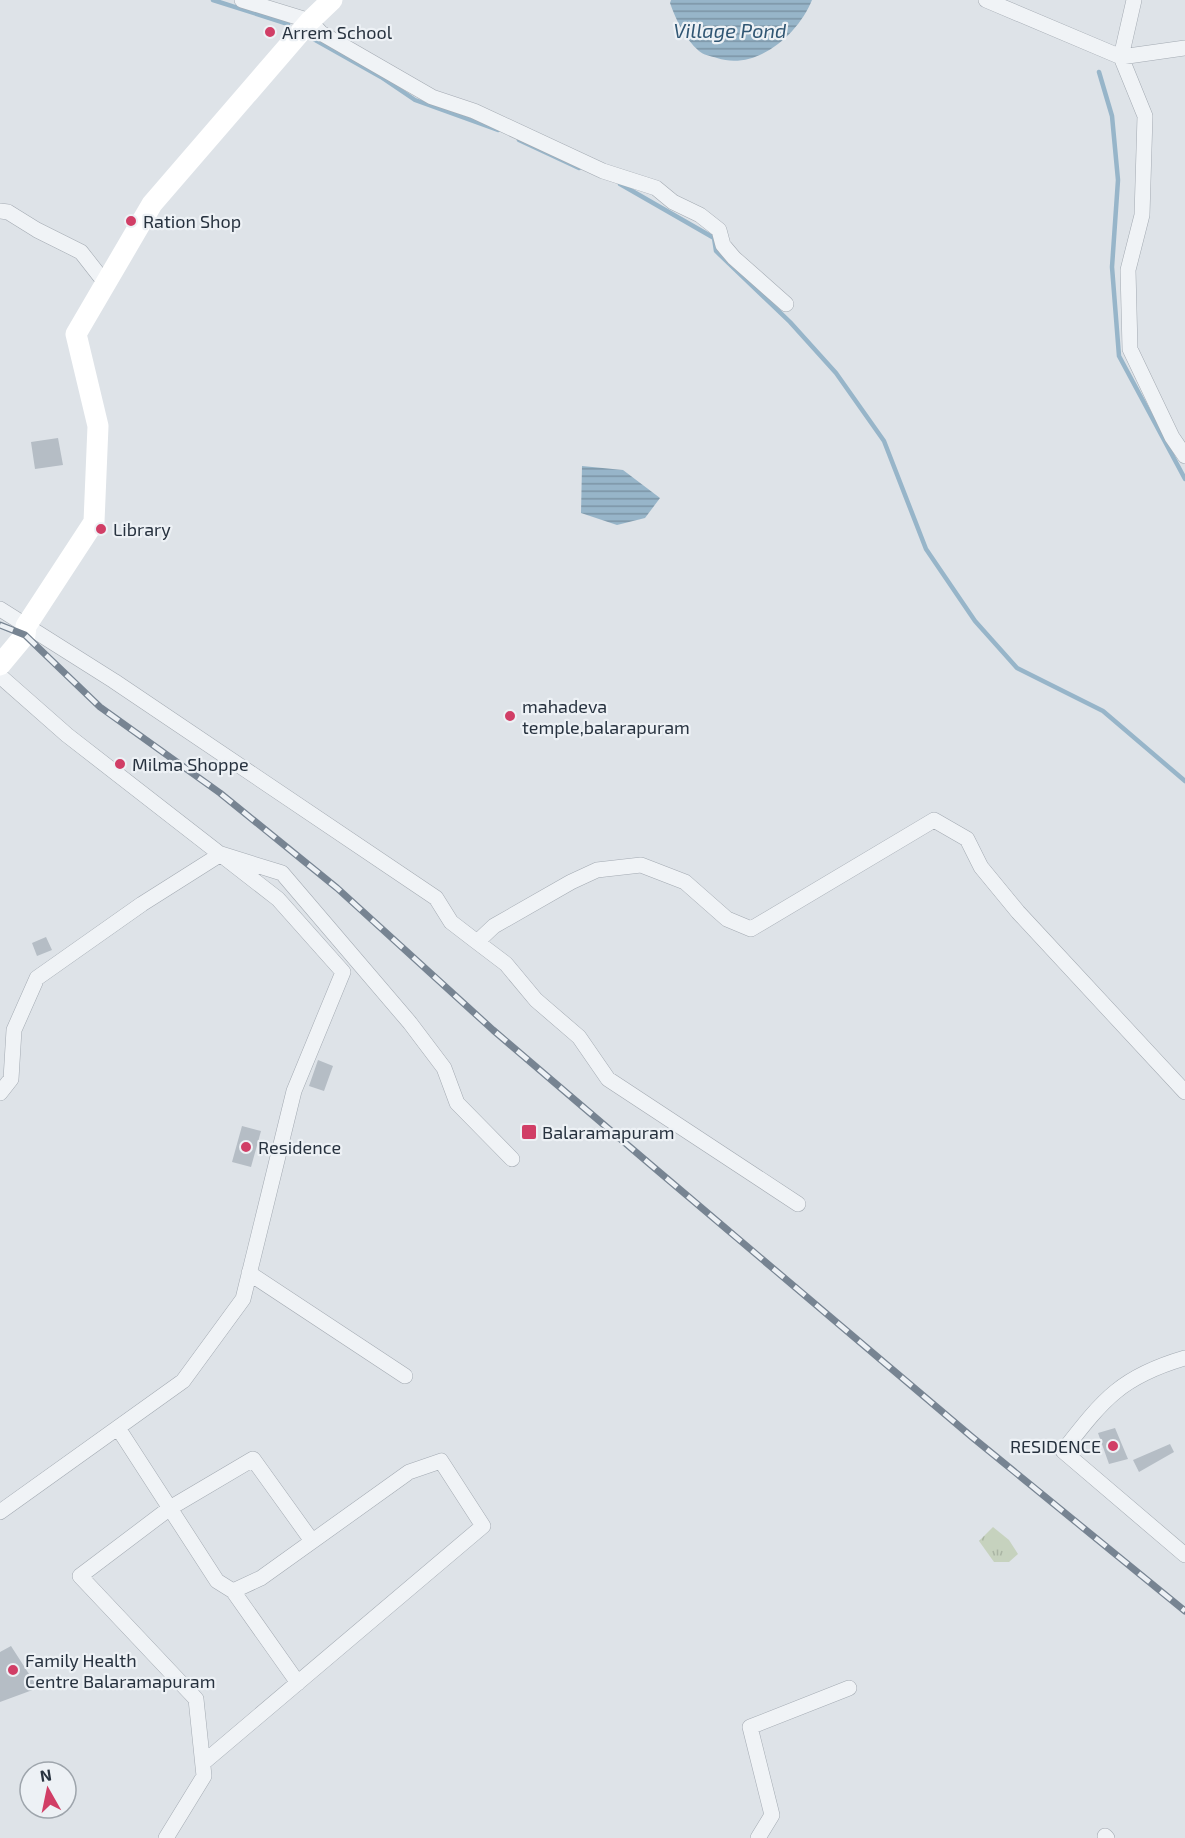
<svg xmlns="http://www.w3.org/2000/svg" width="1185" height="1838" viewBox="0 0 1185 1838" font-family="'Exo 2',sans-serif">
	<defs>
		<pattern id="park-tufts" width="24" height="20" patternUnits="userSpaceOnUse" patternTransform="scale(1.5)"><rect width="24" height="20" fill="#c6d2be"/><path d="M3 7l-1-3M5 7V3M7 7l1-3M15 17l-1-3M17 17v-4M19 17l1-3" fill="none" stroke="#aab5a4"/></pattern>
		<pattern id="water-rules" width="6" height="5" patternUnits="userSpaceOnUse" patternTransform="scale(1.5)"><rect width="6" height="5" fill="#97b5c9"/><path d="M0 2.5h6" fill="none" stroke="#7b94a5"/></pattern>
	</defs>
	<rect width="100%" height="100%" fill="#dee3e8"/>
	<path fill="url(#park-tufts)" d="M993,1527l16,13 9,14 -9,8h-15l-15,-21z"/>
	<path fill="url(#water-rules)" d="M671,0h141c-14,35 -56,71 -95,58 -6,-2 -14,-3 -18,-7 -14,-12 -23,-31 -29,-48z
		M582,466l41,4 37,28 -15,20 -28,7 -36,-12z"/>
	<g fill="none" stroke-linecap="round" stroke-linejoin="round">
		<path stroke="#97b5c9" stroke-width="4.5" d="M213,0l75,24
			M310,37l71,40 34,23 83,30
			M1099,72l13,44 6,64 -6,87 7,89 66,123
			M519,140l60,28
			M620,184l94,54 2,13 74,71 46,51 48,68 42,108 49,72 42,47 86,43 82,70"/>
	</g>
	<path fill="#b5bdc5" d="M58,438l5,27 -28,4 -4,-27z
		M46,937l6,13 -15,6 -5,-13z
		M318,1060l15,6 -9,25 -15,-5z
		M242,1126l19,5 -10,36 -19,-5z
		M1115,1428l13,31 -19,5 -11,-31z
		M1170,1444l4,8 -35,20 -6,-12z
		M11,1646l27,42 -38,14v-50z"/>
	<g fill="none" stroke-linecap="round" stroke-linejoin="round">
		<defs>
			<path id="street" d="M242,0l68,21 11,12 111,64 42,14 129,60 53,17 17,14 27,13 19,15 4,15 11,13 52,46
				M986,0l135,57 24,59 -3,99 -14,55 2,79 42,88 13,19
				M1134,0l-13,57 64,-9
				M0,211l8,1 29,18 44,22 25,32
				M0,609l114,72 322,217 15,24 26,20 17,-16 77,-44 26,-12 44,-5 44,17 42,37 24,10 183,-109 33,19 14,28 37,45 167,180
				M0,676l67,59 211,164 65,73 -49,119 -51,208 -60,82 -183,131
				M477,942l29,22 30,36 43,37 29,42 190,125
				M0,1093l11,-14 3,-49 23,-52 105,-74 79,-50 61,19 128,150 34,45 13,35 55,56
				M249,1273l156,103
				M1185,1358c-65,19 -82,42 -122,93l122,104
				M118,1428l99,153 16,10 28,-13 148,-106 32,-11 42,65 -280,237
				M233,1591l65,92
				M1105,1836l2,2
				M166,1838l38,-62 -8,-77 -116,-123 90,-68 83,-49 59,82
				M758,1838l14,-23 -22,-88 99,-39"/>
		</defs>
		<use href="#street" stroke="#a3aab2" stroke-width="16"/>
		<use href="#street" stroke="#f0f3f6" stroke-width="15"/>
		<path stroke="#fff" stroke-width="21" d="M0,665l25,-30 1,-9 68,-104 4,-96 -22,-92 76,-130 158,-183 22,-21"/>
		<defs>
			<path id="rail" d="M0,625l25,10 75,72 120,86 117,95 156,142 158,135 321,272 213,174"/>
		</defs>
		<use href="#rail" stroke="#778492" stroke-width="7"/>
		<use href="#rail" stroke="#edf1f5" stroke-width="4.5" stroke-dasharray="14" stroke-linecap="butt"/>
	</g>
	<g fill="#d13e66" stroke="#edf1f5" stroke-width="2">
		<circle cx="270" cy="32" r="6"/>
		<circle cx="131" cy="221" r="6"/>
		<circle cx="101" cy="529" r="6"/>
		<circle cx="510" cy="716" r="6"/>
		<circle cx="120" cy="764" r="6"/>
		<rect x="521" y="1124" width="16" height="16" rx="3"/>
		<circle cx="246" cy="1147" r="6"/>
		<circle cx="1113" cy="1446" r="6"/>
		<circle cx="13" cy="1670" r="6"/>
	</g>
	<g text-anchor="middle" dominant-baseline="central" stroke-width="4.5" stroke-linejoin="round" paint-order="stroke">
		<g font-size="18" fill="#27323f" stroke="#edf1f5" text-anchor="start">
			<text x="282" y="32">Arrem School</text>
			<text x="143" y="221">Ration Shop</text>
			<text x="113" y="529">Library</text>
			<text x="522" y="706">mahadeva<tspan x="522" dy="21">temple,balarapuram</tspan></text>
			<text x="132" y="764">Milma Shoppe</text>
			<text x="542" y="1132">Balaramapuram</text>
			<text x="258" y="1147">Residence</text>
			<text x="1101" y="1446" text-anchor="end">RESIDENCE</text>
			<text x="25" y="1660">Family Health<tspan x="25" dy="21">Centre Balaramapuram</tspan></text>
		</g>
		<g font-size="20" font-style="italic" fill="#305673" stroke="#edf1f5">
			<text x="730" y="30">Village Pond</text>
		</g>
	</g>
	<g transform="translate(48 1790) rotate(351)"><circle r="28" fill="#edf1f5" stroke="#9ea5ac" stroke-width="1.5"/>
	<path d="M0-4.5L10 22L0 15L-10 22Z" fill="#d13e66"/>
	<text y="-9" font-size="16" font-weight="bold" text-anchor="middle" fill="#27323f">N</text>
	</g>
</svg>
